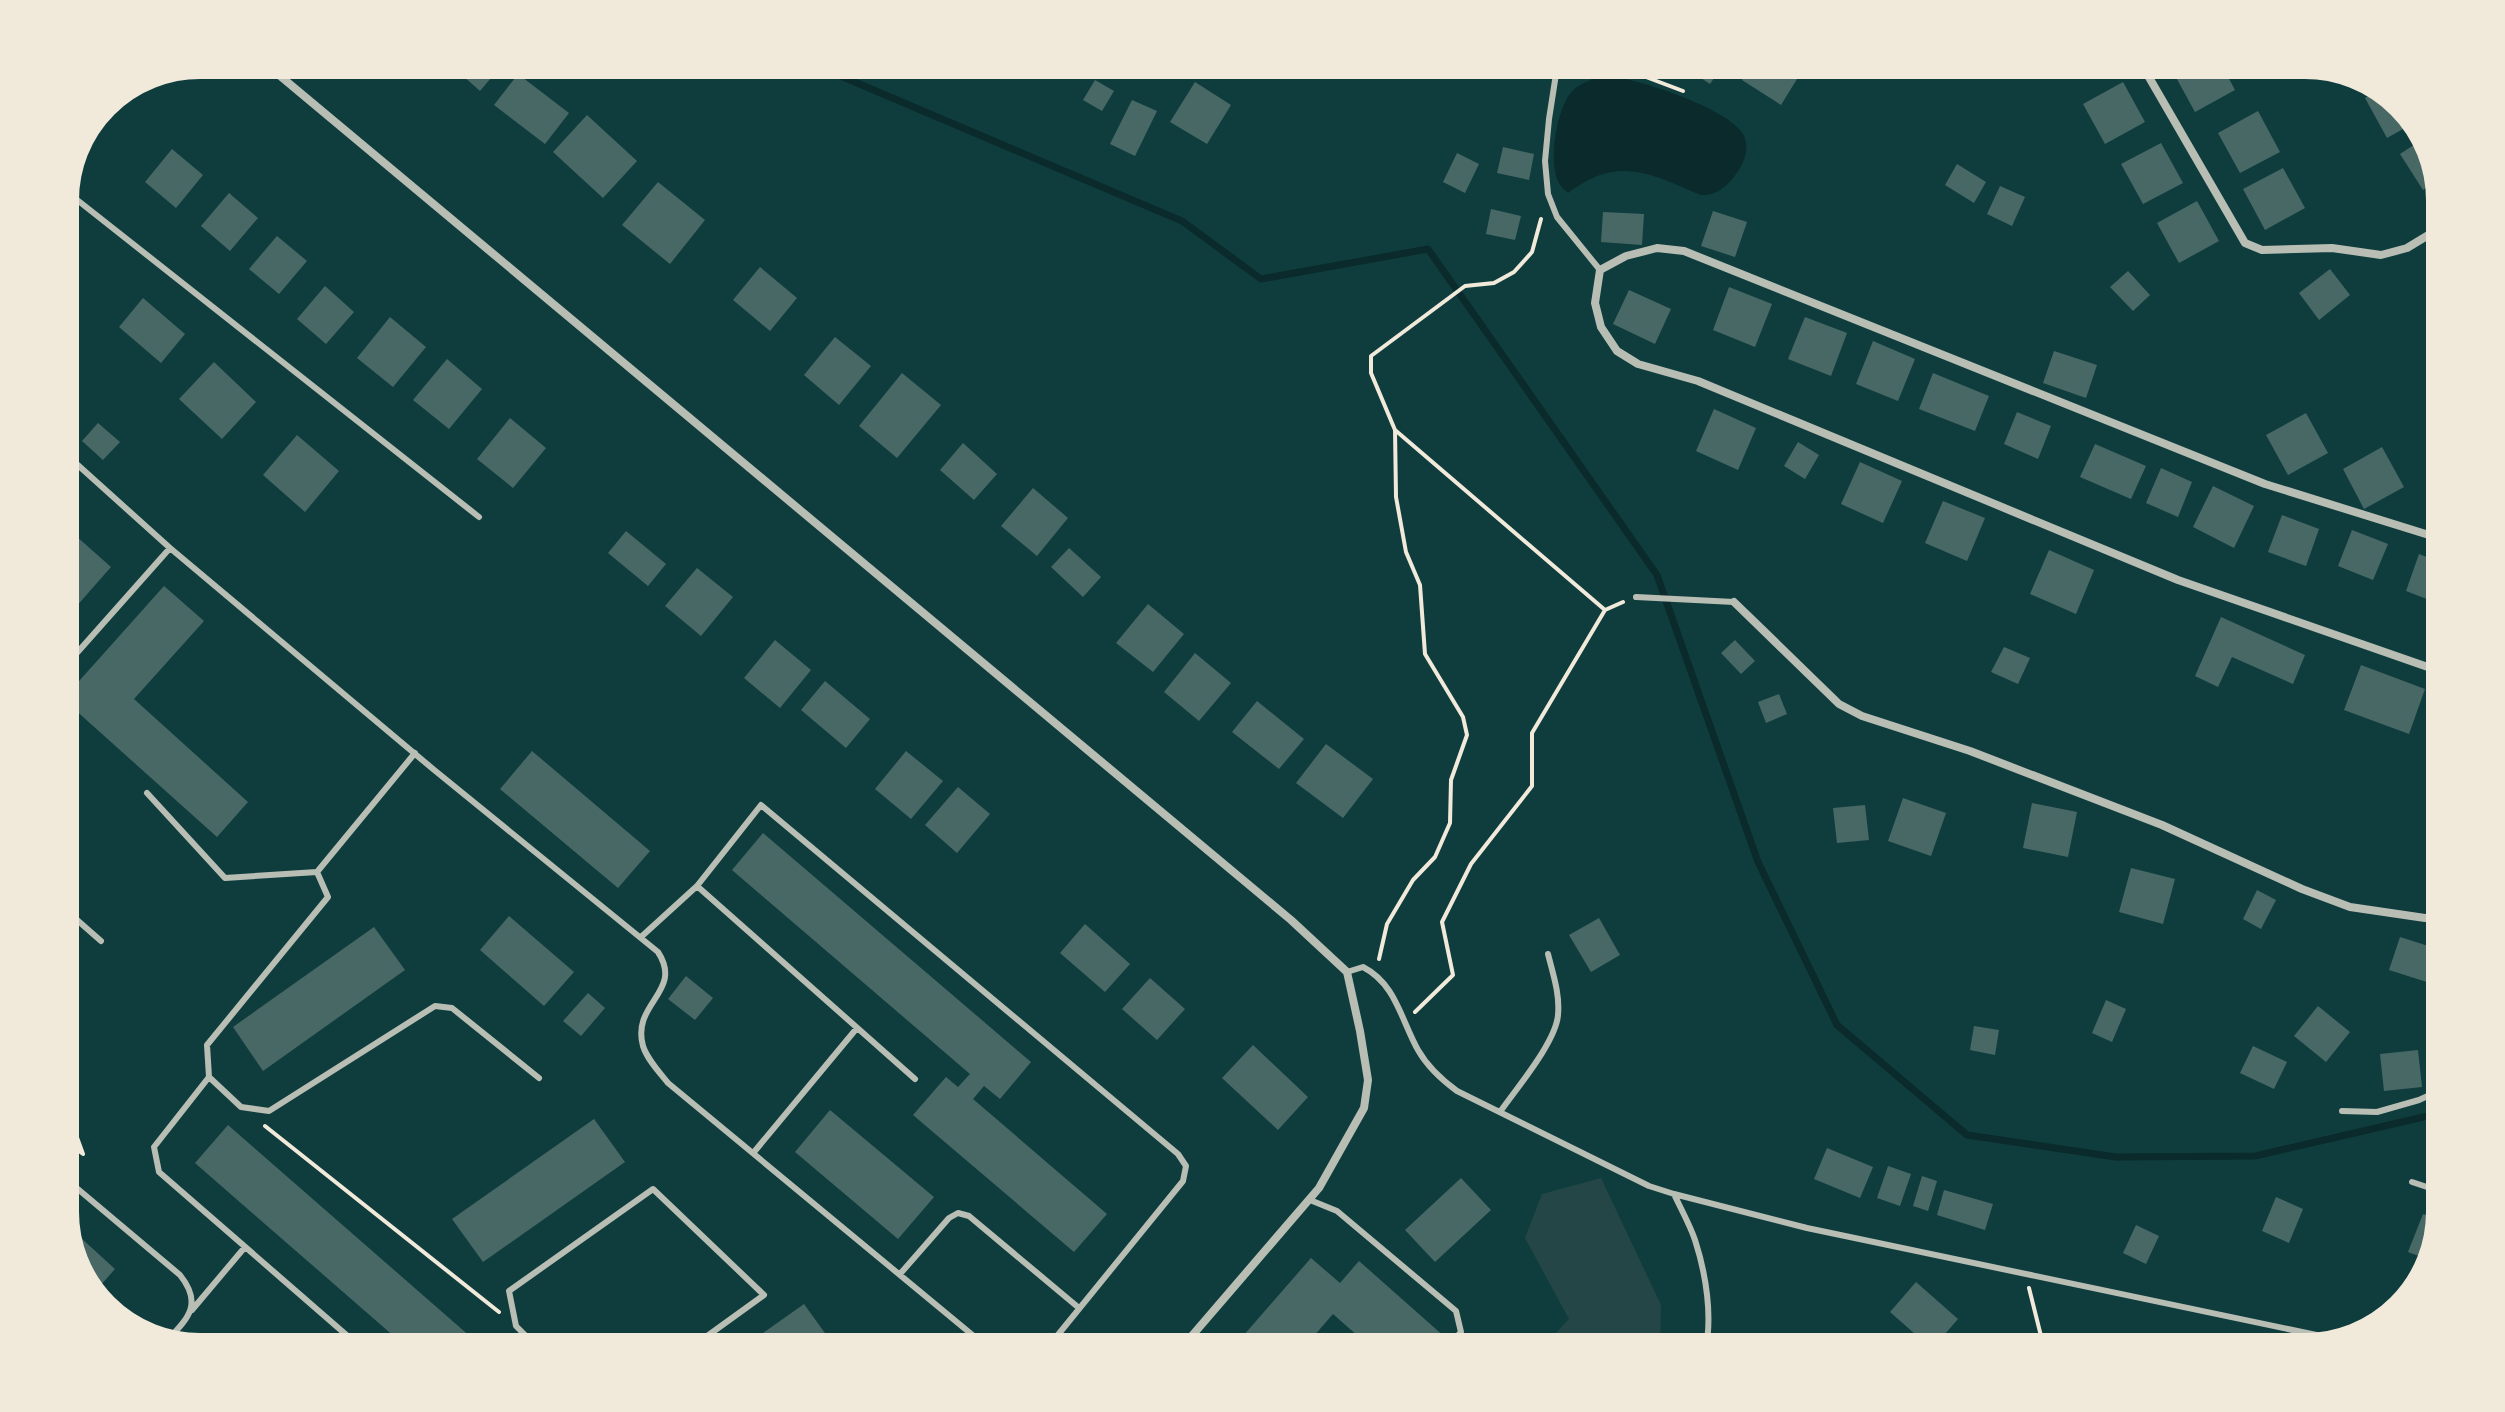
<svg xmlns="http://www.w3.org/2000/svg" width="2505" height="1412" viewBox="0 0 2505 1412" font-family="Commissioner,sans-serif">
	<rect width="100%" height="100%" fill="#0f3d3e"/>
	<path fill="#244646" d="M1601,1178l60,127 -1,47h-122l31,-33 -44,-81 17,-44z"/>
	<path fill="#0a2a2b" d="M1602,75c31,2 116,30 137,54 13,13 7,32 -3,45 -8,12 -20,22 -35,21 -51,-22 -84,-40 -133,-2 -3,-3 -7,-6 -9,-10 -11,-20 -3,-69 10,-88 7,-10 21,-15 33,-20z"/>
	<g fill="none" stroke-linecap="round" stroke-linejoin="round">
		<path stroke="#0a2a2b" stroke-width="7" d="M832,60l4,14 346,147 79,58 167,-30 229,326 101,287 79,163 130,110 149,22 139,-1 190,-44"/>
	</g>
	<path fill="#486865" d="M459,60h47l-26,31 -27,-24z
		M1243,60h24l-8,19 -20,-7z
		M1674,60h52l-16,24z
		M1755,60h40l10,6 -24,39 -39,-25z
		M2061,60h44l-34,19z
		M2194,60h25l16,30 -40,22 -22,-40z
		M518,74l51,39 -24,31 -51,-39z
		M1095,80l19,11 -12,20 -19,-11z
		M1195,82l36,23 -24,39 -37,-22z
		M2123,82l22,40 -40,22 -22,-40z
		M2384,87l35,33 -32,18 -22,-40z
		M1132,100l25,11 -22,45 -25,-12z
		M2258,111l22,41 -40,21 -22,-40z
		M587,115l50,46 -34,37 -50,-46z
		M2426,137l15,42 -18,11 -23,-36z
		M2161,143l22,40 -40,21 -22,-40z
		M1503,147l31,7 -5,26 -32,-7z
		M172,149l31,26 -27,33 -31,-26z
		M1457,153l22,11 -14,29 -22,-11z
		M1957,164l29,18 -12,21 -29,-18z
		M2283,168l22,40 -40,22 -22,-41z
		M658,182l47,38 -35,44 -48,-39z
		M2000,186l25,11 -13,29 -25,-12z
		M229,193l29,25 -28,33 -29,-25z
		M2197,201l22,40 -40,22 -22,-40z
		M1491,209l30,7 -6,24 -29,-6z
		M1713,211l34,11 -12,35 -34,-11z
		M1603,212l41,2 -2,31 -41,-3z
		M277,236l30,25 -28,33 -30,-25z
		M760,267l37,31 -27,33 -37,-31z
		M2330,269l20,26 -31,25 -20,-27z
		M2128,271l22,24 -17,16 -23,-24z
		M325,286l29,26 -28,32 -29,-25z
		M1729,287l43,17 -17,43 -42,-17z
		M1629,290l42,19 -16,35 -42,-20z
		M143,298l42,36 -24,29 -42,-36z
		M390,317l36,30 -33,40 -36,-29z
		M1805,317l42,16 -16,43 -43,-17z
		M835,337l36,29 -32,39 -35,-30z
		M1873,341l42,18 -17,42 -42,-17z
		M2054,351l43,14 -11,33 -43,-15z
		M447,359l35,30 -33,40 -36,-29z
		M214,362l42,40 -34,37 -43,-40z
		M902,373l39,32 -44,53 -38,-32z
		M1933,373l56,23 -14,35 -56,-22z
		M1714,409l42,19 -18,42 -42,-19z
		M2017,412l34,14 -13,33 -34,-15z
		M2306,413l22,40 -40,22 -22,-40z
		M510,418l36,30 -33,40 -36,-29z
		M98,423l22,19 -17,18 -21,-19z
		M297,435l42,36 -34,41 -42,-37z
		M1798,442l21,13 -14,24 -21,-13z
		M963,443l34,31 -23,26 -34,-30z
		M2095,444l51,22 -15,33 -51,-22z
		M2382,447l22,40 -40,22 -21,-40z
		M1860,462l42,19 -19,42 -42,-19z
		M2161,468l31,14 -14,35 -32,-14z
		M2213,486l41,20 -20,42 -41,-21z
		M1033,488l35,30 -31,38 -36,-30z
		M1943,501l42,17 -18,43 -42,-18z
		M2282,515l37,14 -13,37 -38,-14z
		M2352,530l36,14 -15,36 -35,-14z
		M626,531l40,33 -18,22 -40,-33z
		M76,536l35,31 -51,58v-70z
		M1069,548l32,29 -18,20 -32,-30z
		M2049,550l45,20 -18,44 -46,-20z
		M2419,554l26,10v42l-39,-15z
		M697,568l36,29 -32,39 -36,-30z
		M164,586l40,35 -70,78 114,103 -31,35 -154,-138z
		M1148,604l36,30 -31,38 -37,-29z
		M2221,617l84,38 -12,29 -61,-27 -14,30 -23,-11z
		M775,640l36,30 -31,38 -36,-30z
		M1735,640l20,21 -14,13 -20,-21z
		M2004,647l26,11 -12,26 -27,-12z
		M1195,653l36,30 -32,38 -35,-29z
		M2361,665l64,24 -16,45 -65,-24z
		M825,681l45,38 -24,29 -45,-38z
		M1779,694l8,20 -21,9 -8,-21z
		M1257,701l47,38 -25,30 -47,-37z
		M1326,744l47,35 -30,39 -47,-35z
		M60,750l19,16 -19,22z
		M532,751l118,100 -32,37 -118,-99z
		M906,751l37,30 -32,38 -36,-30z
		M958,787l32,27 -33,39 -32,-28z
		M1903,798l43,15 -15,43 -43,-15z
		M2032,803l45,9 -9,45 -45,-9z
		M1865,805l4,35 -32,3 -4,-35z
		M763,833l268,229 -31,37 -16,-13 -11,13 134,115 -33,38 -161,-137 33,-38 12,10 12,-13 -238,-204z
		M2131,868l44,11 -12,45 -44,-12z
		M2257,890l19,10 -15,29 -18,-10z
		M509,916l65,56 -30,34 -64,-56z
		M1599,918l21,37 -29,17 -22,-37z
		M1085,924l45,40 -25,28 -45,-39z
		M374,927l31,43 -142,101 -30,-44z
		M2400,937l41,13 -11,33 -41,-13z
		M686,976l27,22 -18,22 -27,-21z
		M1150,978l35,31 -28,31 -35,-31z
		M588,993l17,15 -24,28 -18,-15z
		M2106,1000l20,9 -14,33 -20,-9z
		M2318,1006l32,26 -24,30 -32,-26z
		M1974,1026l25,4 -4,25 -25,-5z
		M1253,1045l55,52 -30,33 -56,-52z
		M2253,1046l34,16 -13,27 -34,-16z
		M2418,1050l4,37 -38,4 -4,-37z
		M830,1110l104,87 -36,42 -103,-87z
		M594,1119l31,43 -142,100 -31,-43z
		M228,1125l260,227h-76l-217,-189z
		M1827,1148l46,19 -13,31 -46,-19z
		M1888,1166l23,8 -11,32 -23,-8z
		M1922,1176l15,5 -9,30 -15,-5z
		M1461,1178l30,32 -56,52 -30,-32z
		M1944,1190l49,14 -8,26 -48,-15z
		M2276,1197l27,12 -14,34 -27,-12z
		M2423,1214l19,7 -10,40 -24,-9z
		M2136,1225l23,11 -13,28 -23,-11z
		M81,1238l34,31 -23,26 -13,-13 -9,-31z
		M1311,1258l29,25 19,-22 87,77 -12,14h-58l-43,-38 -33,38h-71z
		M1916,1282l42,37 -26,30 -42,-37z
		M804,1304l31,43 -8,5h-91z"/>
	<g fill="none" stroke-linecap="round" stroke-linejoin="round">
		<path stroke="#f1e9da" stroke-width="4" d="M1601,60l82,31
			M1395,430l210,180
			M1379,959l8,-35 26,-44 22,-23 15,-34 1,-43 16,-45 -4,-18 -38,-63 -5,-69 -14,-33 -10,-55 -1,-67 -24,-57v-17l94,-70 29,-3 20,-11 18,-20 9,-33
			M1415,1012l38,-37 -11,-53 29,-58 61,-78v-53l73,-123 18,-8
			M60,1091l23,63 -23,-17
			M265,1126l234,186
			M2029,1288l16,64"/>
		<path stroke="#b8beb3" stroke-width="6" d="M1565,60l-9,14 -7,45 -4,42 3,33 9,23 43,53
			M62,188l417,329
			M60,449l110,99 263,221 225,183c26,40 -27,51 -15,94 4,13 16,26 25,37l325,269
			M1636,597l98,5
			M60,672l110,-124
			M147,793l78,85 92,-6
			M697,886l218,193
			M60,905l41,36
			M641,937l56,-51 64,-81 417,349 8,12 -3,15 -139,171
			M1347,972l16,-5c33,17 38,53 55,83 9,16 24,30 39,41l192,95 25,8 133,34 538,113
			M209,1077l-2,-32 121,-148 -11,-25 98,-119
			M2342,1111l35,1 42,-12 26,-12
			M1500,1112c16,-23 56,-70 58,-97 2,-21 -5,-41 -10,-61
			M754,1152l103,-124
			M60,1174l120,101c24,30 7,44 -15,68
			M2412,1182l33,11
			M1674,1194c7,15 16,31 21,46 11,34 18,77 10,112
			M1310,1200l27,11 119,100 5,21 -17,20
			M900,1274l49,-56 9,-5 11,3 110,92
			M192,1310l53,-63
			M366,1352l-207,-180 -5,-25 55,-70 32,30 28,4 166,-105 17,2 87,70
			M542,1352l-26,-26 -7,-35 144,-102 111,106 -79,57"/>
		<path stroke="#b8beb3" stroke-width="8" d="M261,60l1030,860 56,52 13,59 8,49 -4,28 -45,80 -141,164
			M2139,60l106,183 17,7 70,-2 49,7 26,-7 38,-23
			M2445,540l-180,-56 -581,-233 -27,-3 -31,8 -26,14 -5,33 6,24 16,24 21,13 60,17 480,199 267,93
			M1734,602l105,102 23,12 108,35 192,74 140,64 48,18 75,11 20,-1"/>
	</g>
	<path d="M0 0H2505V1412H0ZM200 74H2305A126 126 0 0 1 2431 200V1212A126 126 0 0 1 2305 1338H200A126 126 0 0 1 74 1212V200A126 126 0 0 1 200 74Z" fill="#f1e9da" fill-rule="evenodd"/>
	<path fill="none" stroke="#f1e9da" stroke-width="10" d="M200 74H2305A126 126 0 0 1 2431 200V1212A126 126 0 0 1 2305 1338H200A126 126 0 0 1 74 1212V200A126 126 0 0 1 200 74Z"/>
</svg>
